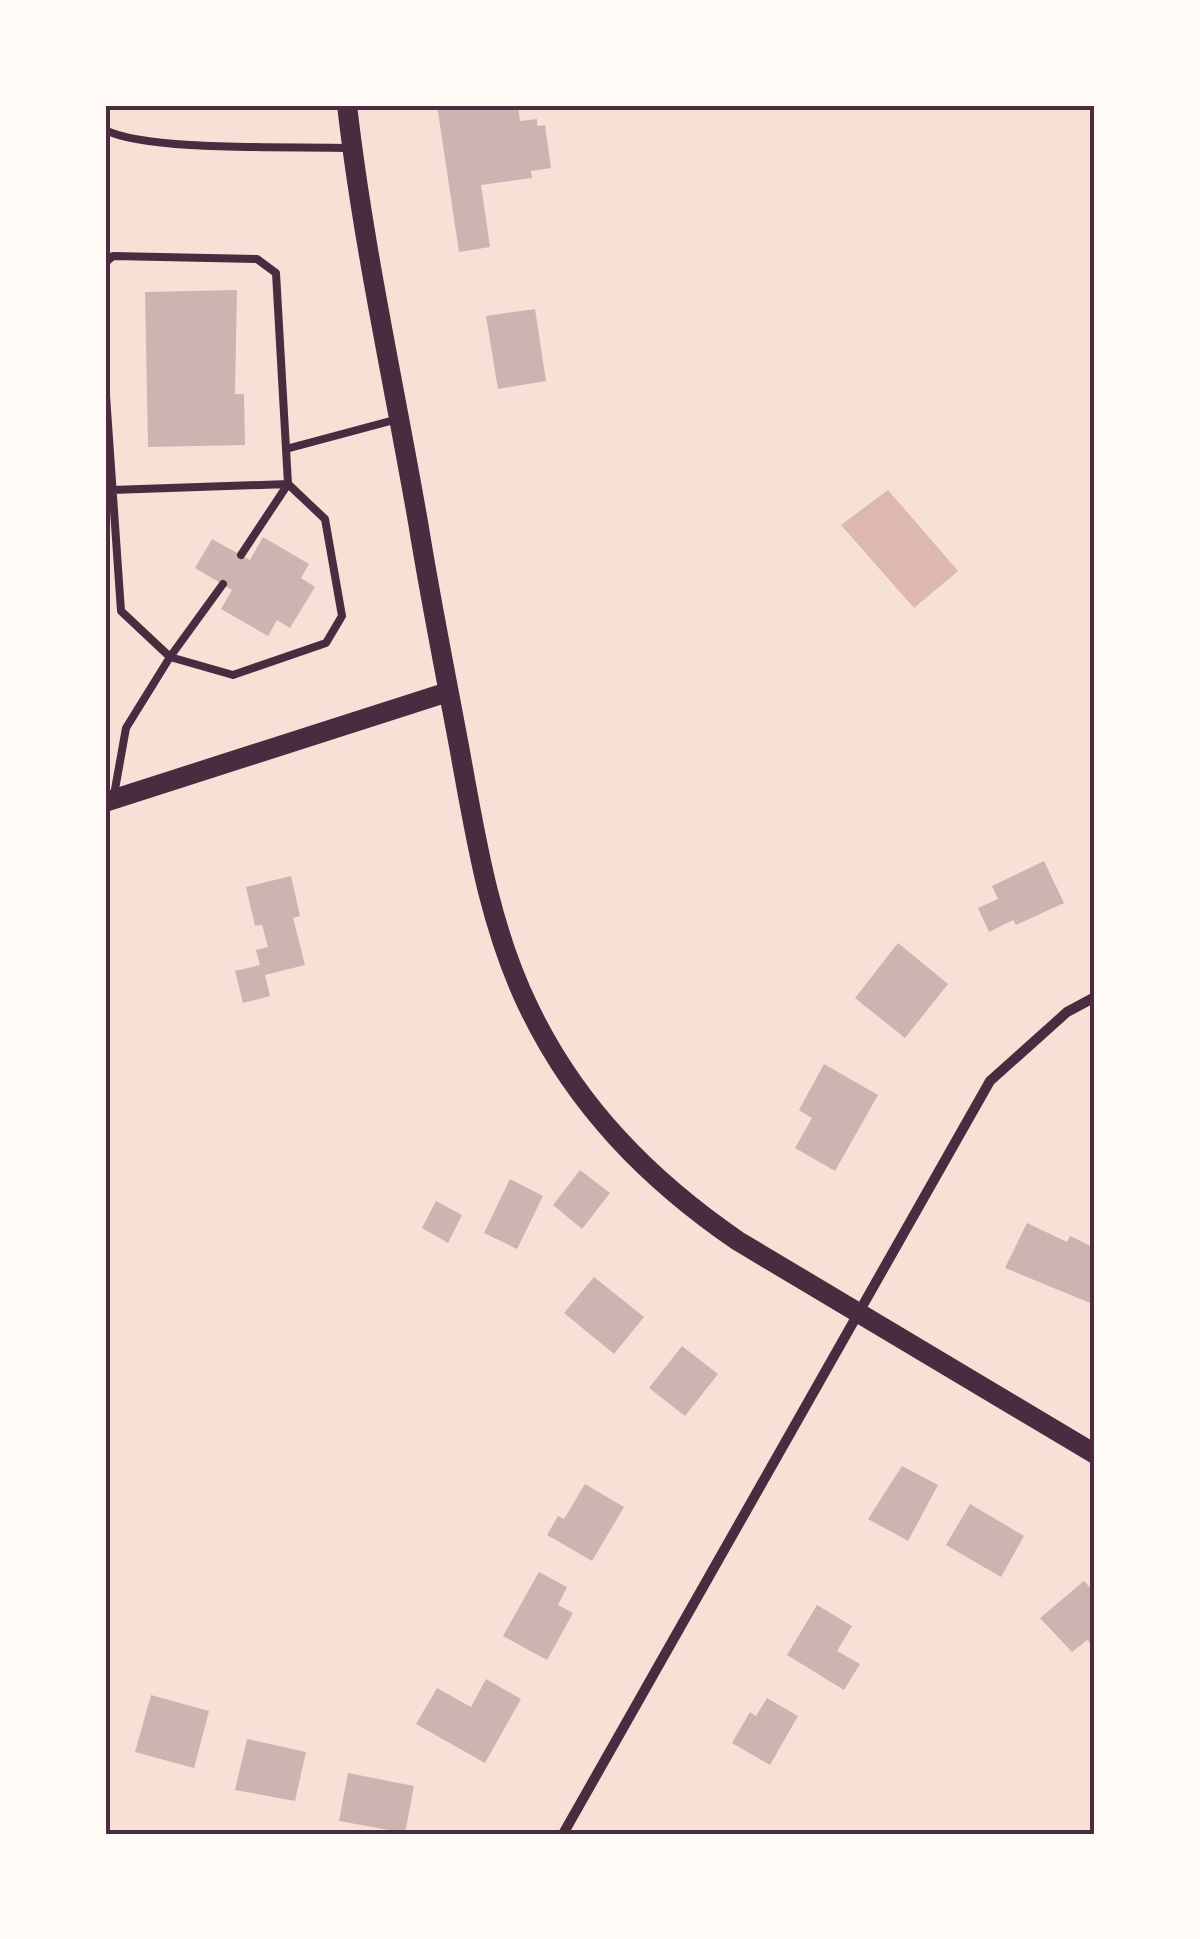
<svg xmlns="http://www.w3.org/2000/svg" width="1200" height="1939" viewBox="0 0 1200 1939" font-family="Rubik,sans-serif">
	<rect width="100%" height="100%" fill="#f7e1d7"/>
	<path fill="#dcb8b0" d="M888,490l70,81 -44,37 -73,-83z"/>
	<path fill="#ccb4b1" d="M437,105h81l2,16 17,-2v7l8,-1 6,43 -20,3 1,7 -51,7 9,62 -31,5z
		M237,290l-2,104h9l1,51 -97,2 -3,-155z
		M535,309l11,72 -48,8 -12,-73z
		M263,537l46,27 -8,14 14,9 -25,41 -13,-8 -9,16 -47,-27 11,-19 -37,-22 17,-29 38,21z
		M1044,861l20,42 -48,22 -3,-5 -24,12 -11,-24 20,-9 -6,-13z
		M291,876l9,40 -7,2 12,47 -40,10 5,21 -27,7 -8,-32 25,-6 -4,-15 12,-3 -6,-22 -7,1 -9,-39z
		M898,943l50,41 -43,54 -50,-40z
		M824,1064l54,31 -43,76 -40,-23 17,-30 -13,-8z
		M580,1170l30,23 -28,36 -29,-24z
		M510,1179l33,17 -26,53 -33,-16z
		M436,1201l26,14 -14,28 -26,-15z
		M1027,1223l40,19 3,-6 25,12v57l-90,-37z
		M594,1277l50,40 -30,37 -50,-41z
		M682,1346l36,28 -33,42 -36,-28z
		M902,1466l36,19 -30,56 -40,-22z
		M585,1484l39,23 -32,54 -45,-26 11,-19 6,3z
		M970,1504l54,32 -23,41 -55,-32z
		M539,1572l28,15 -9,18 15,8 -26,47 -44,-24z
		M1084,1581l11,12v55l-8,-8 -15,12 -32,-34z
		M817,1605l35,21 -15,25 23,13 -16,26 -57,-35z
		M486,1679l35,20 -36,64 -69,-39 21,-36 34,19z
		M151,1695l58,16 -15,57 -59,-16z
		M767,1698l31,18 -28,49 -38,-22 18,-31 6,4z
		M247,1739l59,13 -11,49 -60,-11z
		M348,1773l66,13 -9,47 -66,-12z"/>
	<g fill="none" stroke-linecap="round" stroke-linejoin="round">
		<path stroke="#4a2c40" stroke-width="8" d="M105,130c44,22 188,16 244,18
			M105,263l8,-7 144,3 19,14 12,211 -47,71
			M105,381l16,230 49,46 -44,71 -12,67
			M286,449l112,-30
			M112,490l176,-6 37,35 17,97 -16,27 -93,32 -63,-18 53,-73"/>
		<path stroke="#4a2c40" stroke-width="10" d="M563,1834l427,-753 77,-69 28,-15"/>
		<path stroke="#4a2c40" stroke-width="20" d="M347,105c16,140 47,279 71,417 12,75 27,149 41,224 16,88 30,180 70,262 47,98 120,172 209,233l357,213
			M105,802l343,-110"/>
	</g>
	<rect width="1200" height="1939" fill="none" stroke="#fffaf5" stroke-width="215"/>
	<rect x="108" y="108" width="984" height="1724" fill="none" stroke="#4a2c40" stroke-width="4"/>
</svg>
